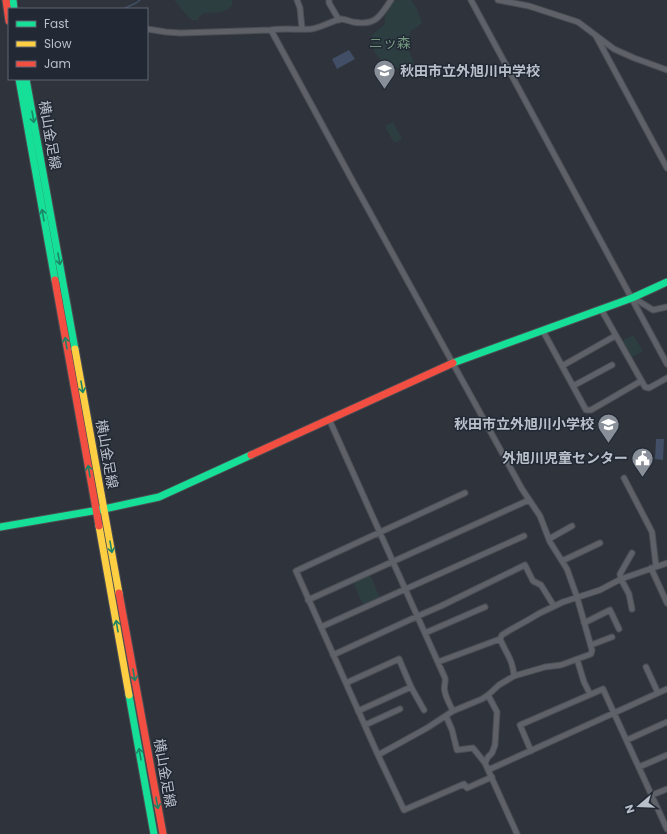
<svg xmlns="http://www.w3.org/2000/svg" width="667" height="834" viewBox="0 0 667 834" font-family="Poppins,'Noto Sans JP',sans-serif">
	<rect width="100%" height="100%" fill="#2f333b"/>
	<path fill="#2d3e41" d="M174,0h58v6c-9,8 -17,6 -28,7l-5,4 -1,3h-6l-3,-2z
		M401,0h10l5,7 6,15 -4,5 -7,3 -4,17 5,11 3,9 -5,6 -7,-2 -5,-3 -14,-4 -9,-11 -4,-17 14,-12c-1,-10 3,-15 9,-23z
		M393,122l9,17 -8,4 -9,-17z
		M633,335l10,16 -12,7 -9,-17z
		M370,574l10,24 -17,7 -10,-23z"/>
	<path fill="#414e65" d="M349,50l6,9 -18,10 -5,-10z
		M656,439h8l-1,21 -8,-1z"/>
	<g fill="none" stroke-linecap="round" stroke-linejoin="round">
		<path stroke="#414e65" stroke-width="1.5" d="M123,9l13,-6 4,-3"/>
		<defs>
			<path id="street" d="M297,0l3,8 2,21
				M329,0v3l10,17
				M471,0l196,364
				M498,0l31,6 49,16 36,27 20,9 33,12
				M147,29l19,3 14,1 91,-3c14,-2 27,0 40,-1 10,-1 20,-8 30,-10 3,0 8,2 12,3 22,4 27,-5 38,-22
				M271,30l80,148 171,311 18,27 10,26 17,27 10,28 15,53 -1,4 -30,11 -16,2 -31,9 -15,9 -11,10 -6,4 -29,12 -26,17 -49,27
				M596,36l71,132
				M635,296l2,4 16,10 14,-3
				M601,309l44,78 4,1 18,-10
				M543,331l43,79h5l50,-29
				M562,366l53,-30
				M573,386l39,-21
				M329,419l116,259c1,5 -2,9 0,14 1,6 5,13 8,19
				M624,478l28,54 4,34
				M465,493l-169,78 82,184 26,55 60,-26 3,4 25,-11
				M549,539l23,-13
				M562,561l38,-18
				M651,568l16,35
				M308,600l221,-100
				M632,609l-3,-15 -8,-15 -1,-5 12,-21
				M584,623l26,-13 9,19
				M321,627l203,-91
				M425,633l60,-26
				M500,639c6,14 13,21 14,37
				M591,645l21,-8
				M333,655l85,-39 23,-10 84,-41 8,16 8,4 13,21
				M577,659l7,23 6,12
				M438,662l62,-23 2,-4 8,-5 18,-10 12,-7 23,-11 37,-12 21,-11 46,-16
				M646,667l12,26
				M346,683l53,-24 12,28 -53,24
				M411,687l13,23
				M488,695l9,17 -2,33 -3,8 -4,4 -3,6 32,71
				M446,716l6,14 5,20 16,-2 12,15
				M365,725l35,-16
				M627,740l40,-18
				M531,751l-11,-26 83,-36 64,140
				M639,767l28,-12
				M488,770l179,-81
				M652,795l15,-6"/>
			<path id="fast" d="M13,0l1,9
				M19,79l36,201
				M26,79l49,270
				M453,363l179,-65 35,-16
				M0,527l104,-18 55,-12 92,-42
				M129,695l25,139"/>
			<path id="slow" d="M75,349l44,244
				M99,526l30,169"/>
			<path id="jam" d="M6,0l3,21
				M55,280l44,246
				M251,455l202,-92
				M119,593l44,241"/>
		</defs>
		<use href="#street" stroke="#4b4e54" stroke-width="7"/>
		<use href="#fast" stroke="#4b4e54" stroke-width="9"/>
		<use href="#slow" stroke="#4b4e54" stroke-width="9"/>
		<use href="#jam" stroke="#4b4e54" stroke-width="9"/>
		<use href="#street" stroke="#5e6268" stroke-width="5"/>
		<use href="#fast" stroke="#16e098" stroke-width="7"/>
		<use href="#slow" stroke="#ffcf43" stroke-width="7"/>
		<use href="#jam" stroke="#f24e42" stroke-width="7"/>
	</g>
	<defs><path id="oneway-shaft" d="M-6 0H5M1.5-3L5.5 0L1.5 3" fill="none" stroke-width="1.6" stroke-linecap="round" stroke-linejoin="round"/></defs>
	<g stroke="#1c8466">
		<use href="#oneway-shaft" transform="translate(33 117) rotate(80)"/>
		<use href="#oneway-shaft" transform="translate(43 215) rotate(-100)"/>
		<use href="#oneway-shaft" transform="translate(59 259) rotate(80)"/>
		<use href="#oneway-shaft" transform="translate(66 343) rotate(-100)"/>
		<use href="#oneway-shaft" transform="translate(82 387) rotate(80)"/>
		<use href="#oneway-shaft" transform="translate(89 471) rotate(-100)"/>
		<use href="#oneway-shaft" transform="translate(111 547) rotate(80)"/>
		<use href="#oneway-shaft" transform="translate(117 626) rotate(-100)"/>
		<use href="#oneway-shaft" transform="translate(134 675) rotate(80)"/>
		<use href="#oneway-shaft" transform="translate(140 754) rotate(-100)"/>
		<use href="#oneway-shaft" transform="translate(157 803) rotate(80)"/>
	</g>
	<defs>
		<symbol id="school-pin" viewBox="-11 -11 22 30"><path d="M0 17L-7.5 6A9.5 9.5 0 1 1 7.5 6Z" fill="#898f98" stroke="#222935"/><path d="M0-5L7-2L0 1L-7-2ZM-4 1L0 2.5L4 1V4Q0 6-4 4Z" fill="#fff"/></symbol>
		<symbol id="civic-pin" viewBox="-11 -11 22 30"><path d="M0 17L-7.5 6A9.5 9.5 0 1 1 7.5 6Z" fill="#898f98" stroke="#222935"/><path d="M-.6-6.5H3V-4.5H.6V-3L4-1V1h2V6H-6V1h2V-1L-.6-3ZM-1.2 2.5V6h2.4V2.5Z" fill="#fff"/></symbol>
	</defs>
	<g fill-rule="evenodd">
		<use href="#school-pin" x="372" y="58" width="25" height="34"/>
		<use href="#school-pin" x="596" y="412" width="25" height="34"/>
		<use href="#civic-pin" x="630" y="446" width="25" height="34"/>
	</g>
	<g text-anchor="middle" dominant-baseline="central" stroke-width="3" stroke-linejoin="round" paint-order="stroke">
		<g font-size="14" fill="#74987e" stroke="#222935">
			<text x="390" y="43">ニッ森</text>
		</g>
		<g font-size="14" font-weight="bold" fill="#bac0ca" stroke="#222935" text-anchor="end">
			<text x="400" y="71" text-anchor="start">秋田市立外旭川中学校</text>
			<text x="594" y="424">秋田市立外旭川小学校</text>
			<text x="628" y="458">外旭川児童センター</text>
		</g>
		<g font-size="14" fill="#bac0ca" stroke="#222935">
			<text transform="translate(50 135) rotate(80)">横山金足線</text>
			<text transform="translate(107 454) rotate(80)">横山金足線</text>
			<text transform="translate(165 773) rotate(80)">横山金足線</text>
		</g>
	</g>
	<rect x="8" y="8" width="140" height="72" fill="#222935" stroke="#5f6571"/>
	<rect x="16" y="21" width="20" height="6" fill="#16e098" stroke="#5f6571"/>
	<text x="44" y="28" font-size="12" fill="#bac0ca">Fast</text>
	<rect x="16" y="41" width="20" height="6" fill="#ffcf43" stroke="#5f6571"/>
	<text x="44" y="48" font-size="12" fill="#bac0ca">Slow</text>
	<rect x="16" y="61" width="20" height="6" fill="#f24e42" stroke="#5f6571"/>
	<text x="44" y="68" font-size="12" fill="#bac0ca">Jam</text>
	<g transform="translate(639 806) rotate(251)" stroke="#222935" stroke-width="3" paint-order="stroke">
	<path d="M0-3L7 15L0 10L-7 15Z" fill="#bac0ca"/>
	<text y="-6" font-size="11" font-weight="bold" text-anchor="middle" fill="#bac0ca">N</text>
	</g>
</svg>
